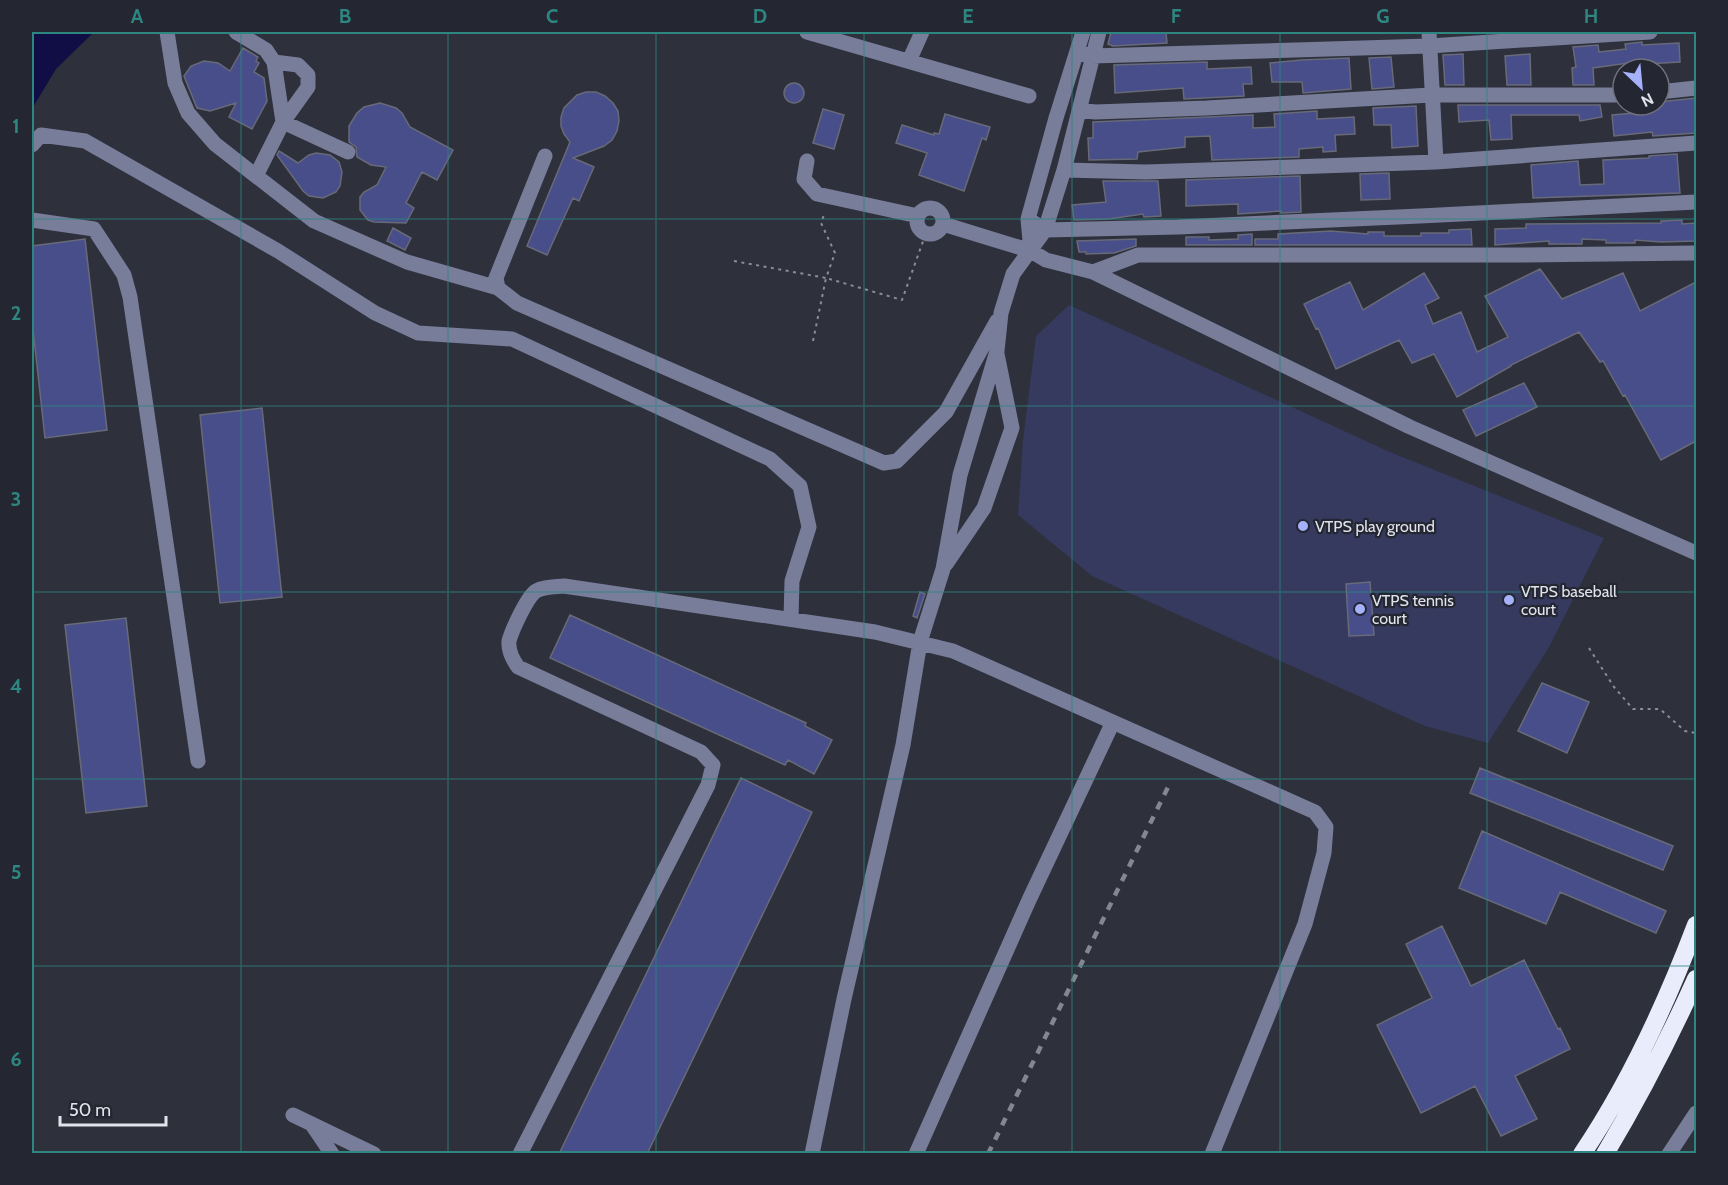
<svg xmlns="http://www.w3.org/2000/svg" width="1728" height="1185" viewBox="0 0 1728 1185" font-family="Cabin,sans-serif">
	<rect width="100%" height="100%" fill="#2e303c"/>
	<path fill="#353a5e" d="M1069,305l321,147 214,86 -56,111 -60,94 -63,-17 -333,-150 -74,-61 5,-75 13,-104z"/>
	<path fill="#110e45" d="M32,32h62l-38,37 -24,40z"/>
	<path fill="#474e8a" stroke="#686a78" stroke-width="1.5" d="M1111,32h55l1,11 -54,3 -5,-2z
		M1642,42v3l37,-2 1,19 -35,2v5h-17v-6l-35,5 1,17h-21l-1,-17 4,-1 -3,-20 25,-2 1,7 27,-3 -1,-5z
		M243,48l15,9 -2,4 3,2 -5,9 10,6 3,23 -15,28 -23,-12 7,-14 -26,8 -13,-3 -13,-32 7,-10 13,-5 14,2 12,8z
		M1463,54l1,31h-19l-2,-30z
		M1530,54l1,31h-24l-2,-29z
		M1391,57l3,30 -22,2 -3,-31z
		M1349,58l2,31 -48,4 -1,-11h-30l-2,-19 31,-3z
		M1207,62v7l44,-2 1,17h-9l1,12 -60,3 -1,-11 -68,5 -1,-28z
		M784 93a10 10 0 1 1 20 0a10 10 0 1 1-20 0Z
		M586,92h10l9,4 8,7 5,8 1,10 -2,10 -5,9 -8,6 -31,12 21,9 -15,34 -6,-3 -26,57 -20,-9 43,-104 -6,-8 -3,-8v-9l3,-9 13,-13z
		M1696,98v35l-43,3 -1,-4 -38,4 -2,-21 22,-2v-8h25v-3z
		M380,103l16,5 6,5 8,14 43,23 -16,30 -15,-8 -16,31 8,5 -8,15 -32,-1 -6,-2 -8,-10v-13l4,-5 13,-7 9,-18 -15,-2 -14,-8 -1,-10 -7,-5v-16l8,-13 7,-6z
		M1458,105h142l2,12 -22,4 -1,-6h-68l1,24 -21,1 -2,-20 -30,2z
		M1416,106l2,40 -26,2 -1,-23h-17l-1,-17z
		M823,109l21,6 -10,34 -21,-6z
		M1317,111v8l37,-2 1,17 -20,1 1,16 -13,1v-5l-24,2v8l-87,3 -2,-24 -25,1v10l-47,5 -1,7 -48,1 -1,-22h5v-16l160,-7v13l22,-1 -1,-13z
		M945,114l45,13 -4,13 -4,-2 -18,53 -45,-16 8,-22 -31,-10 6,-18 32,10v-2l5,1z
		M279,151l19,12 11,-8 7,-2 14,2 9,7 3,10 -2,14 -4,6 -13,6 -14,-2 -6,-5 -26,-36z
		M1677,154l3,39 -147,5 -2,-33 47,-4 2,24 24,-1 -1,-24 46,-2v-2z
		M1389,173l1,26 -29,1 -1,-26z
		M1300,176l1,36 -20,1v-2l-43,3v-10l-52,2v-26z
		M1103,181h55l3,35 -17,1 -1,-3 -34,5 -35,1 -2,-15 34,-3z
		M1682,220v4l14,-1v18l-35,1 -26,-2v3h-29v-3l-24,-1v5h-33v-3l-54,4v-16l31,-1v-4l135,-1v-2z
		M393,228l18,10 -6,12 -18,-9z
		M1471,229l1,16h-217v-6h23v-5l53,-3 37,3v-2h16v4h37v-3h28v-3z
		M1252,234v11h-66v-8h23v3l29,-1v-4z
		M85,239l22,191 -62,8 -13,-118v-74z
		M1136,239v7l-22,7 -28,1v-2h-7l-2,-11z
		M1540,269l22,30 61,-26 17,38 56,-29v159l-35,19 -36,-65 -2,1 -20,-35 -3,1 -21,-30 -68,33v1l-54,31 -23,-43 -22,9 -13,-23 -63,29 -18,-41 -2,1 -12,-25 46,-22 13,28 61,-37 15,25 -14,7 8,19 28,-12 16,40 31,-15 -23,-41z
		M1524,383l13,24 -61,29 -13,-26z
		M262,408l20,189 -62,6 -20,-188z
		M1370,582l4,53 -25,1 -3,-52z
		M920,592l5,2 -8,24 -4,-2z
		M570,615l236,108 -1,3 27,14 -18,34 -26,-14 -3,5 -235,-107z
		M126,618l21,188 -61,7 -21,-188z
		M1542,683l47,19 -22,51 -49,-22z
		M1480,768l193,78 -10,24 -193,-77z
		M741,778l71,34 -165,342h-88z
		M1482,831l184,80 -10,22 -96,-41 -14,32 -87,-36z
		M1442,926l29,60 53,-26 34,69 2,-1 10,21 -55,27 22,43 -36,17 -26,-50 -54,27 -44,-88 55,-27 -26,-54z"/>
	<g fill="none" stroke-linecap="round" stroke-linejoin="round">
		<path stroke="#8b8d97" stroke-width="2" stroke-dasharray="3 4.5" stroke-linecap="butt" d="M734,261l92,17 9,-25 -14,-30 4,-11
			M813,341l13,-63 76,22 24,-67
			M1589,648l25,39 19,22h27l25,22 11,2"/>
		<path stroke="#787d9a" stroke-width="15" d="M167,32l8,51 13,30 27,31 99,77 93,41 91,26
			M236,32l30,18 8,12 9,60 65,30
			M807,32l222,64
			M1077,52l15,4 337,-10 221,-14
			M909,61l13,-29
			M1659,92l37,-4
			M1080,110l15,2 112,-4 224,-13h192
			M32,145l9,-10 44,6 193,110 97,62 43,20 94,6 258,120 30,27 9,41 -17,54 -1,38
			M545,156l-49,122 2,10 19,15 367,160 13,-2 49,-49 51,-91
			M807,161l-3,18 13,15 101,22
			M1436,162l260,-19
			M1064,170l82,2 290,-10 -7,-130
			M256,176l27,-54 25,-35v-12l-10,-10 -24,-3
			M917 221a13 13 0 1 1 26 0a13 13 0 1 1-26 0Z
			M1028,219l17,11 133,-3 242,-11 276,-14
			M32,220l62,9 30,46 6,22 68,464
			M943,224l88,27 15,9 47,12 317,155 286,126
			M1031,251l-3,-32 28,-101 27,-86
			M1093,272l45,-17h382l176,-2
			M946,564l38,-56 28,-80 -15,-74
			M293,1115l81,39
			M313,1126l19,28
			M520,1154l188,-369 5,-20 -12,-13 -183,-85c-5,-7 -10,-17 -9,-26 3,-11 18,-44 27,-50 9,-5 18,-4 28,-5l311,46 78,19 362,161 11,15 -2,26 -19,71 -93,230
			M812,1154l32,-155 59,-254 17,-103 23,-73 17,-94 37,-124 4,-38 12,-39 32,-44 19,-60 35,-138
			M916,1154l113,-254 84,-178
			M1669,1154l27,-41"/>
		<path stroke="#e9ecfa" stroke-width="18" d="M1582,1154c48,-71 84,-150 114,-229
			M1605,1154c34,-57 64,-115 91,-175"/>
		<path stroke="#848690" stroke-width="4.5" stroke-dasharray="8 8" stroke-linecap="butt" d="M988,1154l182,-371"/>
	</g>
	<path fill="none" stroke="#2e8681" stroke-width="1.5" stroke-opacity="0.55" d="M241,32v1122M448,32v1122M656,32v1122M864,32v1122M1072,32v1122M1280,32v1122M1487,32v1122M32,219h1664M32,406h1664M32,592h1664M32,779h1664M32,966h1664"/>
	<g fill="#a6b1fc" stroke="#242632" stroke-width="2">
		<circle cx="1303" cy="526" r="6"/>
		<circle cx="1509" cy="600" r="6"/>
		<circle cx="1360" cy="609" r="6"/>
	</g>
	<g text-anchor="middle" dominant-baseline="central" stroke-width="4.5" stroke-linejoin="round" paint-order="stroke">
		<g font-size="16" fill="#e1e3eb" stroke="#242632" text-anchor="start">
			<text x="1315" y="526">VTPS play ground</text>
			<text x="1521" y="591">VTPS baseball<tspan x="1521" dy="18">court</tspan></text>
			<text x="1372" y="600">VTPS tennis<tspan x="1372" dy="18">court</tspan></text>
		</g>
	</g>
	<rect width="1728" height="1185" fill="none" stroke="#242632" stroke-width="66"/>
	<g transform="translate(1641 87) rotate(154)"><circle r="28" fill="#242632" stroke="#70727c" stroke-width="1.5"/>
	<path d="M0-4.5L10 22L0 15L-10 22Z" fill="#a6b1fc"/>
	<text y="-9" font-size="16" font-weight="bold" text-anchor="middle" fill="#e1e3eb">N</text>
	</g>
	<path d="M60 1116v9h106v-9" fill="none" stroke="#e1e3eb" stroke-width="3"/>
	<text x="69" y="1116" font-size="18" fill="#e1e3eb" stroke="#242632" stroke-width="4.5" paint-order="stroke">50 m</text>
	<rect x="33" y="33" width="1662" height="1119" fill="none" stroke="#2e8681" stroke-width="2"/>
	<g font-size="20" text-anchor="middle" font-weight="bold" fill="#2e8681">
		<text x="137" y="23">A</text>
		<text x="345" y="23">B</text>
		<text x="552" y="23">C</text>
		<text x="760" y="23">D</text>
		<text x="968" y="23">E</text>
		<text x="1176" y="23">F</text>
		<text x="1383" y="23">G</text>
		<text x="1591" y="23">H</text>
		<text x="16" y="133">1</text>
		<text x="16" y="320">2</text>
		<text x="16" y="506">3</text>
		<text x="16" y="693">4</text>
		<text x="16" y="879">5</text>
		<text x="16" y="1066">6</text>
	</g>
</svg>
